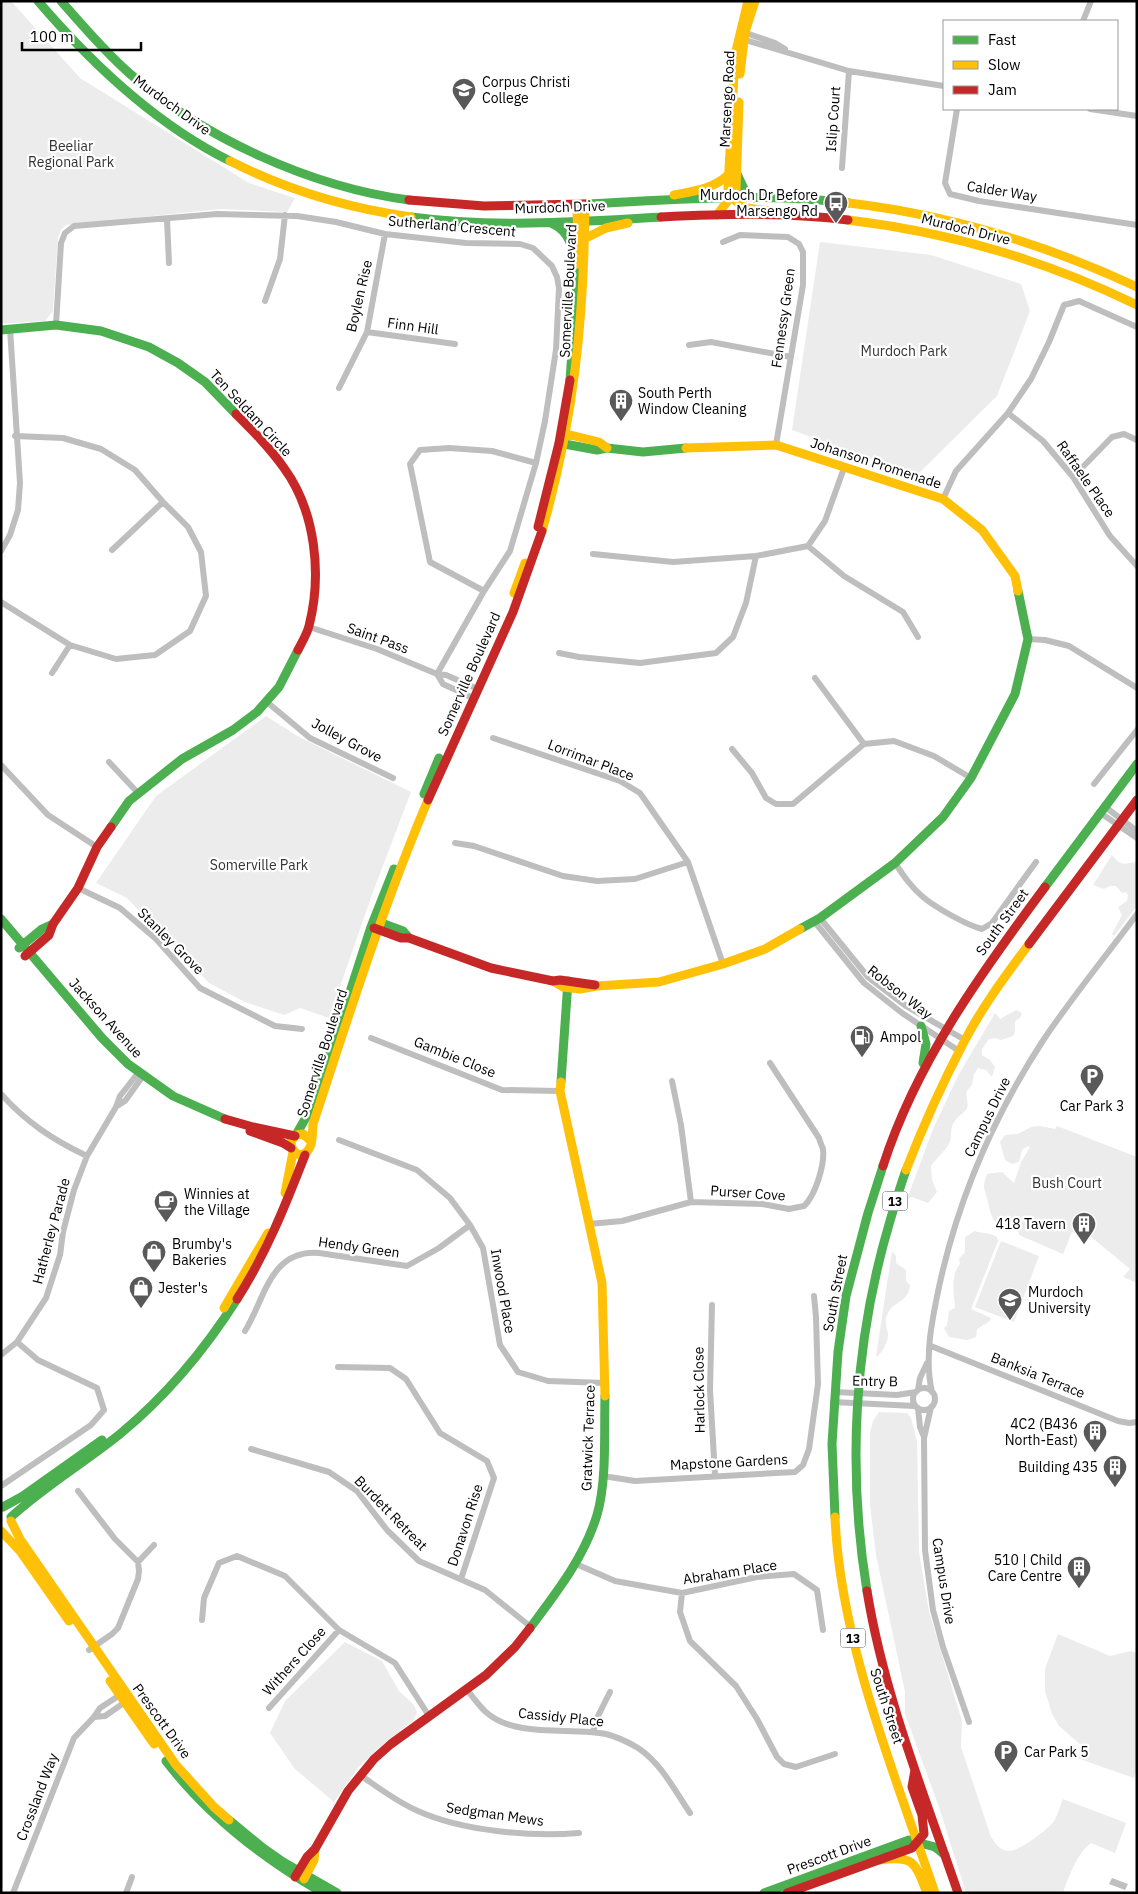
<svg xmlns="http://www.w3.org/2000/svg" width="1138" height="1894" viewBox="0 0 1138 1894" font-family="'IBM Plex Sans',sans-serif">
	<rect width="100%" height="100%" fill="#fff"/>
	<path fill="#ececec" d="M1,1h10l69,77 169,105 46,15 -8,14 -67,-3 -154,16 -5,5 -3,7 -5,74 -8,10 -44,3z
		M820,242l111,13 90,29 9,27 -33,85 -80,79 -125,-45z
		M266,716l33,21 112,55 -38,100 -44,126 -29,-10 -16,7 -39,-13 -36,-19 -82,-85 -31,-15 60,-87z
		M1112,855c10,11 9,9 25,7v44l-23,30 -2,-2 10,-19 -4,-8 9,-6 1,-6 -2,-3 -4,1 -6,-7h-6l-6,3 -11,-4z
		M1016,1010l6,3 -2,5 -5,3v10l-2,5 -12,4 -5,-2 -7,1 -7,10v6l8,5 5,7 -3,10 -6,-7 -8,-2 -4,6 -2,11 -6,7c0,5 3,12 1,16 -2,5 -10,8 -13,14 -4,6 -2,13 -4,19 -1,6 -15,19 -19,25l1,14 5,12 -9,11 -16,-6 -5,2 26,-70 25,-53 37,-63 5,6z
		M1040,1126l15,3 2,-3 80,31v126l-14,-6 7,-8 -40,-33 -5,4 -13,-8 -9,22 -44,-19 -4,-17c-19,21 -25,-5 -28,-20 -1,-4 -3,-7 -3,-12 0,-4 2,-8 3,-12l15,-2 12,11 7,-21 9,-15 -2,-1 -6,4 -3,12 -7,2 -7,-4 -5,-18 5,-7 13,-1 13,-7z
		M975,1231c8,3 15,1 22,6l1,4 -27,68 20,9 -1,3 -13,8 -1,8 -9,3 -18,-3 -5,-9 3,-3 2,-14 6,-3c-1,-15 -5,-32 5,-44l-1,-6 6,-5v-16z
		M1001,1241l38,15 -25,66 -39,-15z
		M892,1251l4,5v7l10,7v11l4,4c-2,19 -17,15 -23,30 -3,7 0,13 1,19 0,9 -5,16 -10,22h-2z
		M879,1412l28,1 4,5 6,23 2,111 10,60 33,109 -1,26 30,90c4,6 9,14 18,14 10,0 39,-21 45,-30 4,-6 6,-15 9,-22l63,24 -11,30 -24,-10c-13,9 -23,35 -28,50h-97l-27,-86 -34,-93v-22l-29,-137 -6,-50v-72l3,-12z
		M1058,1634l52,22 21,-5 6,2v116l-3,9 -57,-20 5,-12 -23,-20 -7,-12 -7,-23v-22z
		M345,1642l37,19 17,30 15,14 3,8 -4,8 -37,29 -18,18 -24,34 -39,-33 -25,-36 15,-32z"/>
	<path fill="#bfbfbf" d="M1112,1878l16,6 -3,6 -16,-6z"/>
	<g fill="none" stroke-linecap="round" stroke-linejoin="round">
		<path stroke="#bebebe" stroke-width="6" d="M1083,21l8,-20
			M743,32l32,11 10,6
			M742,39l107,32 95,15
			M957,109l-12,74 5,11 29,7 158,24
			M1090,109l47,7
			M842,168l7,-97
			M167,219l2,44
			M723,242l17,-7 48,2 11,7 4,8v33l-27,160
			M265,301l15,-42 5,-44
			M56,325l5,-82 4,-10 9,-7 143,-12 80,2 39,6 49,12 81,9 54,1 13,4 19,18 5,11 2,11 -3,62 -11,71 -9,42 -26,88 -26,40 -47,83
			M367,332l88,12
			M689,345l22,-3 80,15
			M339,388l28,-56 18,-98
			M1008,413l35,28 30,36 37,59 27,30
			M1073,477l39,-40 12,-3 13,6
			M943,499l13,-28 52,-58 23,-34 18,-37 15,-37 15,-4 58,26
			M808,546l36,30 59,36 15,25
			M112,550l51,-48
			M1,551l9,-16 8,-25 2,-27 -10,-154
			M593,554l80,8 83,-6 52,-10 17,-25 19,-53
			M484,591l-54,-29 -20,-98 10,-14 29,-2 43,3 44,12
			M1,602l69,43 46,14 39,-4 35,-24 16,-35 -5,-44 -13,-25 -25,-25 -28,-32 -34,-21 -38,-11 -48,-2
			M309,627l68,22 60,25 9,1 32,14
			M1028,639l17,1 24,6 68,42
			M559,653l20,4 61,6 76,-10 17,-16 13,-34 10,-47
			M52,673l18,-28
			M437,674l6,10 30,14
			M815,678l49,66
			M267,702l43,36 83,40
			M493,738l127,43 20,12 48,69 35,102
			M732,749l20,24 14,25 10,6h17l71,-60 30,-3 40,15 37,22
			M109,762l29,31
			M1,765l47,50 49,32
			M1094,784l43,-54
			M1104,806l33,25
			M1099,812l38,26
			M455,843l19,3 89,30 34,5 38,-2 53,-17
			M895,863c8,12 16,24 28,34 12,10 43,28 59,32l10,-6 44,-61
			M78,888l42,20 36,31 44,49 75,38 27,3
			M820,918l48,59 38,29 59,34
			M814,921l50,62 38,30 57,38
			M371,1038l131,52 58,1
			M672,1081l9,44 10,77
			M1,1094c25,28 52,46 86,62
			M117,1106l8,-5 18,-25
			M339,1140l78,30 33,28 20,27 13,23 17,97 18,27 30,9 57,2
			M589,1224l33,-3 69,-19 71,2 27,5 15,-3c11,-10 21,-41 19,-57 -1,-3 -3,-7 -4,-11l-49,-75
			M712,1305l-2,85 5,85
			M245,1331c20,-32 25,-82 74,-78l88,13 32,-18 31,-23
			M931,1346l187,75 11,2 8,-1
			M1,1355l16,-13 29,-44 14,-43 3,-23 11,-42 13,-34 29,-49 4,-11 18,-23
			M338,1367l52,1 16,11 34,54 47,28 7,17 -33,101
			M913 1399a11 11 0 1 1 22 0a11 11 0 1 1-22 0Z
			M918,1390l2,-12 7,-15
			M835,1392l62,3 19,-3
			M932,1392c-8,-34 0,-72 7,-105 19,-88 56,-173 105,-248 29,-43 62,-83 93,-125
			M833,1402l82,4
			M931,1407l-7,31 1,112 8,60 10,37 26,75
			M918,1408l2,19 4,10
			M251,1449l78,23 28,19 30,39 32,31 66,29 46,37
			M603,1476l32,5 160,-9 8,-7 6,-16 9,-65 -2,-67 -2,-21
			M1,1486l90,-61 13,-15 -7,-22 -59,-28 -21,-18
			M78,1491l37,48 23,23 1,9 -1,8 -20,49 -6,6 -23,16
			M138,1562l16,-17
			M576,1564l39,17 67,12 75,-16 37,-3 23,16 6,40
			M682,1593l-2,19 10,29 46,45 21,33 20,38 7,7 12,3 39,-13
			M202,1620l2,-22 15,-35 18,-7 48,20 54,54 56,33 34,53
			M467,1690c7,8 13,17 20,23 29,25 84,14 119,21 12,3 22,8 32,14 23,15 37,43 52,65
			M269,1708l70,-78
			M94,1717l11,-1 23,-16
			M593,1732l5,-16 12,-24
			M360,1775c19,13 37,27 58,36 44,20 113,26 161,22
			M13,1893l61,-155 20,-21 6,-9 23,-15
			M126,1893l6,-16"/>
		<path stroke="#4caf50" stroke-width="9" d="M38,1c54,63 117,123 192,160
			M61,1c22,25 43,50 68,72 74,65 182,114 280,127
			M737,174l7,15 10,9
			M584,204c88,-4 177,-12 265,-1
			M411,217c83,11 167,5 250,0
			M551,223c26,10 23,41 26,65
			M1,330l55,-5 45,6 48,16 29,16 27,19 31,32
			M570,380l7,-98
			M559,443l38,7 10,-2 36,4 43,-4
			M424,794l15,-36
			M111,827l18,-26 53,-42 51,-29 24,-18 22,-25 19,-37
			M1045,887l92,-123
			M1,919l101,119 26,26 45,32 52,23
			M376,921l27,10 6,7
			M800,929l20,-11 75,-55 48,-46 28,-39 44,-84 13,-55 -10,-48
			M19,948l23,-19 11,-5
			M921,1026l5,18 -3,19
			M561,1082l7,-101
			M296,1135l18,-32 57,-176 23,-58
			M3,1507l20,-11 79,-56
			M11,1517c34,-31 73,-54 109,-83 46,-38 86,-86 117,-135
			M835,1517l-3,-73 6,-92 8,-56 22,-83 15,-47
			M867,1591c-20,-123 -13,-250 23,-370 5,-17 10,-34 16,-51
			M530,1628c26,-35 54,-70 67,-113 10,-34 7,-82 8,-119
			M166,1761c43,56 96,97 157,132
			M229,1820l34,28 20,14 54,31
			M764,1893l145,-53 26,7 10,8"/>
		<path stroke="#ffc107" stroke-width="9" d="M748,1l-13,54 -7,134c10,24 28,19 50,23
			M740,74l5,-42 10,-31
			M230,161c57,29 117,47 181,56
			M674,195c20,-4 40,-6 55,-21
			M849,203c101,12 196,41 288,84
			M577,204l1,60
			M717,215l19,-25 3,-88
			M848,220c101,12 197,40 289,85
			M586,238l20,-10 22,-5
			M562,433l37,9 8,6
			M686,448l90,-3 167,54 39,31 33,46 3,15
			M542,531c32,-111 42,-212 43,-327
			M514,593l11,-30
			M553,981l10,6 17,2 17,-3 62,-4 64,-18 42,-15 35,-20
			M561,1082l-1,9 42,192 3,113
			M311,1141l-8,-7 -7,1 -5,6c0,7 3,13 10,14 13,-4 11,-20 12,-31 36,-109 70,-218 115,-324
			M906,1170c17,-44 36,-86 58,-128 18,-35 42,-67 65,-98
			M285,1193l8,-41
			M224,1308l44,-75
			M835,1517c5,125 60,258 100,376
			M11,1521l9,18 156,226 38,42 15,13
			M1,1531l19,20 49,70
			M110,1681l44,63
			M879,1860c35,-5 36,2 48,33
			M304,1879l10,-19 1,-11"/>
		<path stroke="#c62828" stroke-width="9" d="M409,200l75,6 100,-2
			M661,217c62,-3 125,-5 187,3
			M236,414c17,17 34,34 48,54 32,44 38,107 25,158 -2,8 -7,16 -11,24
			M538,527l21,-84 11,-63
			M428,800l85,-188 29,-81
			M374,928l27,10h8l82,30 62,13 7,-1 35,5
			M1029,944l108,-144
			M25,956l24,-21 4,-11 25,-36 19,-41 14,-20
			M225,1119l28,8 42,9
			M250,1131l33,12 8,5
			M883,1166c33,-103 98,-193 162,-279
			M237,1299c30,-47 48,-93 68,-144
			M867,1591c17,104 57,203 91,302
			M295,1877l12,-20 8,-8 33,-58 26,-32 17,-15 95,-69 29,-28 15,-19
			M787,1893l125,-45 12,-14 -2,-19 -10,-28 3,-17"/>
	</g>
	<defs>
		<symbol id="school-pin" viewBox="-11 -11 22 30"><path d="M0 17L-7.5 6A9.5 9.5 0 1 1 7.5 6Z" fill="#595959" stroke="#fff"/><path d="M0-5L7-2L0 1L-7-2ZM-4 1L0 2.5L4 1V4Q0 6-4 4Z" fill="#fff"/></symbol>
		<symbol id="bus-pin" viewBox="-11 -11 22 30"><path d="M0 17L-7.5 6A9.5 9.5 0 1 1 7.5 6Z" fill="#595959" stroke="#fff"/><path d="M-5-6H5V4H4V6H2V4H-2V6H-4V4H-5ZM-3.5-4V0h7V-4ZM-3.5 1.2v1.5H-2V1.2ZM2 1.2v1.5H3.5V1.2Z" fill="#fff"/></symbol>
		<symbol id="building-pin" viewBox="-11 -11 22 30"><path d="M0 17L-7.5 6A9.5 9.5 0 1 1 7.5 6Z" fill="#595959" stroke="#fff"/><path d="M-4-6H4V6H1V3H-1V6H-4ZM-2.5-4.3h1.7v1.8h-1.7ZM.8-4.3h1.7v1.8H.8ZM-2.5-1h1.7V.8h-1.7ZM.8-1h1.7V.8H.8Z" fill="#fff"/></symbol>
		<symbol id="fuel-pin" viewBox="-11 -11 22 30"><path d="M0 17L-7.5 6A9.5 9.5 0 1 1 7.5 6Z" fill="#595959" stroke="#fff"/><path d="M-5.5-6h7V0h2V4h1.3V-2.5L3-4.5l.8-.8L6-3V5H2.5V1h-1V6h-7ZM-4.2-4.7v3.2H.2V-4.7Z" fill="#fff"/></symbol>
		<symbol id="parking-pin" viewBox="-11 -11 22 30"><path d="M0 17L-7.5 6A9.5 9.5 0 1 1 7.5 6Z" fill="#595959" stroke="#fff"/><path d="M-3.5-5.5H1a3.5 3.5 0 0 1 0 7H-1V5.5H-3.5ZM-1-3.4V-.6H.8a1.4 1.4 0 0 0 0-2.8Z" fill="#fff"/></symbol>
		<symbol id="cafe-pin" viewBox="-11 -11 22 30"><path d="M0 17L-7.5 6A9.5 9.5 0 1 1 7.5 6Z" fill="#595959" stroke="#fff"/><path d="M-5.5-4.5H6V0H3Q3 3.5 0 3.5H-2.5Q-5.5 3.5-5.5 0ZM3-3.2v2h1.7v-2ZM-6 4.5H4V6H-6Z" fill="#fff"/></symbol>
		<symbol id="shop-pin" viewBox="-11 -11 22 30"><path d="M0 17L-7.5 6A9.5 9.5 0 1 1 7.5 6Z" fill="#595959" stroke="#fff"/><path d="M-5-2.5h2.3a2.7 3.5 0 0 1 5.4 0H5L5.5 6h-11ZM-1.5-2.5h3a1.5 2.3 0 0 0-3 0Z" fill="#fff"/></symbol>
		<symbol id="university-pin" viewBox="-11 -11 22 30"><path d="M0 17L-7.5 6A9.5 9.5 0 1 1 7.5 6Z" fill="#595959" stroke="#fff"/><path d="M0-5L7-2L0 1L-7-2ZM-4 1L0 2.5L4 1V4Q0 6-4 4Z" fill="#fff"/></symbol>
	</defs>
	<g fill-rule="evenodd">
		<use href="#school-pin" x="450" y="76" width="28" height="38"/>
		<use href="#bus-pin" x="822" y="189" width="28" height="38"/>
		<use href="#building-pin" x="607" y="387" width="28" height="38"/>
		<use href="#fuel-pin" x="848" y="1023" width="28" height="38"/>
		<use href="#parking-pin" x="1078" y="1062" width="28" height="38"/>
		<use href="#cafe-pin" x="152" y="1188" width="28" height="38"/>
		<use href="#building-pin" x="1070" y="1210" width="28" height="38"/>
		<use href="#shop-pin" x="140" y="1238" width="28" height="38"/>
		<use href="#shop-pin" x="127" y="1274" width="28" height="38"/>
		<use href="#university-pin" x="996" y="1286" width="28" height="38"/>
		<use href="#building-pin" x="1081" y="1418" width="28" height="38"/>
		<use href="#building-pin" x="1101" y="1453" width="28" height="38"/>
		<use href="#building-pin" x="1065" y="1554" width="28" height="38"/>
		<use href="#parking-pin" x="992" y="1738" width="28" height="38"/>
	</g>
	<g text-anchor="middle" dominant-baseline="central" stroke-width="4.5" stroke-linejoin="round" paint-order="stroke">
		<g fill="#fff" stroke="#4c4c4c" stroke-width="1">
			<rect x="882.5" y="1191.5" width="25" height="19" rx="4"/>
			<rect x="840.5" y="1628.5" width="25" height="19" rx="4"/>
		</g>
		<g font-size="12" font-weight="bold" fill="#000">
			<text x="895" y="1201">13</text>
			<text x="853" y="1638">13</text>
		</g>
		<g font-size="14" fill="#000" stroke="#fff" text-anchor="start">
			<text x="482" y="82">Corpus Christi<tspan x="482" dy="16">College</tspan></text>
			<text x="818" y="195" text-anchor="end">Murdoch Dr Before<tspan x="818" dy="16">Marsengo Rd</tspan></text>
			<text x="638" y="393">South Perth<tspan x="638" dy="16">Window Cleaning</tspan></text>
			<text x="880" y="1037">Ampol</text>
			<text x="1092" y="1106" text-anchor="middle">Car Park 3</text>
			<text x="184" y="1194">Winnies at<tspan x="184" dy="16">the Village</tspan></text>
			<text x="1066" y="1224" text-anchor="end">418 Tavern</text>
			<text x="172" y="1244">Brumby's<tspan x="172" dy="16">Bakeries</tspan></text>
			<text x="158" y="1288">Jester's</text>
			<text x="1028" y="1292">Murdoch<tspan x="1028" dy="16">University</tspan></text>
			<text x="1078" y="1424" text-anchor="end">4C2 (B436<tspan x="1078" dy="16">North-East)</tspan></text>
			<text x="1098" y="1467" text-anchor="end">Building 435</text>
			<text x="1062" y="1560" text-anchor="end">510 | Child<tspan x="1062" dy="16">Care Centre</tspan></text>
			<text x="1024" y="1752">Car Park 5</text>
		</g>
		<g font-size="14" fill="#000" stroke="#fff">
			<text transform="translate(727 99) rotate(-87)">Marsengo Road</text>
			<text transform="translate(172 105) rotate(36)">Murdoch Drive</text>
			<text transform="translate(833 119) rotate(-86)">Islip Court</text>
			<text transform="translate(1002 191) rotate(9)">Calder Way</text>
			<text transform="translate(560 207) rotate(-2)">Murdoch Drive</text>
			<text transform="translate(452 226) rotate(5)">Sutherland Crescent</text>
			<text transform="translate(966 229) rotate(14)">Murdoch Drive</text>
			<text transform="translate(568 291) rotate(-87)">Somerville Boulevard</text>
			<text transform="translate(359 296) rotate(-77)">Boylen Rise</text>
			<text transform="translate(783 318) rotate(-82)">Fennessy Green</text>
			<text transform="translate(413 326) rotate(8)">Finn Hill</text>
			<text transform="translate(251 413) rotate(47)">Ten Seldam Circle</text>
			<text transform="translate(876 463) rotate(18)">Johanson Promenade</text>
			<text transform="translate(1086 479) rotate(55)">Raffaele Place</text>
			<text transform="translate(378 638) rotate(20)">Saint Pass</text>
			<text transform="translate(469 674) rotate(-66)">Somerville Boulevard</text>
			<text transform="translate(347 740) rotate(28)">Jolley Grove</text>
			<text transform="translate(591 760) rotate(21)">Lorrimar Place</text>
			<text transform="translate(1002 922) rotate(-54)">South Street</text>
			<text transform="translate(171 941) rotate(45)">Stanley Grove</text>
			<text transform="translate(900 992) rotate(38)">Robson Way</text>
			<text transform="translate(106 1018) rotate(48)">Jackson Avenue</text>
			<text transform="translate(322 1053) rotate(-72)">Somerville Boulevard</text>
			<text transform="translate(455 1057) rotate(22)">Gambie Close</text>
			<text transform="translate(987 1117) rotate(-64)">Campus Drive</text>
			<text transform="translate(748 1193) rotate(4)">Purser Cove</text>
			<text transform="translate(51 1231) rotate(-75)">Hatherley Parade</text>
			<text transform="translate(359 1247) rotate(8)">Hendy Green</text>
			<text transform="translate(503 1291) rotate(80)">Inwood Place</text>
			<text transform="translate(835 1293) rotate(-79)">South Street</text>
			<text transform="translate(1038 1375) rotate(22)">Banksia Terrace</text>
			<text transform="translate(875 1381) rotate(1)">Entry B</text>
			<text transform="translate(699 1390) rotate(-91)">Harlock Close</text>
			<text transform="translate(588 1438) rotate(-88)">Gratwick Terrace</text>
			<text transform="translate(729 1462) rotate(-3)">Mapstone Gardens</text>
			<text transform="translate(391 1513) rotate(46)">Burdett Retreat</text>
			<text transform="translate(465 1525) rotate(-72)">Donavon Rise</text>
			<text transform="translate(730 1572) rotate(-9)">Abraham Place</text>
			<text transform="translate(944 1581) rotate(81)">Campus Drive</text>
			<text transform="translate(294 1661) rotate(-48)">Withers Close</text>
			<text transform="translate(887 1706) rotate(72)">South Street</text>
			<text transform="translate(561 1717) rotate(6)">Cassidy Place</text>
			<text transform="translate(162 1721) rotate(54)">Prescott Drive</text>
			<text transform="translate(37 1797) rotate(-69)">Crossland Way</text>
			<text transform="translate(495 1814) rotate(8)">Sedgman Mews</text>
			<text transform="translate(829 1855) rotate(-20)">Prescott Drive</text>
		</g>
		<g font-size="14" fill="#333" stroke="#fff">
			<text x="71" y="146">Beeliar<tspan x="71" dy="16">Regional Park</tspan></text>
			<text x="904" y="351">Murdoch Park</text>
			<text x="259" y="865">Somerville Park</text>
			<text x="1067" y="1183">Bush Court</text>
		</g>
	</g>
	<rect width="1138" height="1894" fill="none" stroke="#000000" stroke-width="5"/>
	<rect x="943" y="20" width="175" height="90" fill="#ffffff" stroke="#999999"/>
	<rect x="953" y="36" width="25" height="8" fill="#4caf50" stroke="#999999"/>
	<text x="988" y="45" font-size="15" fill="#000000">Fast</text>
	<rect x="953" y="61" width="25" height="8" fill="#ffc107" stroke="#999999"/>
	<text x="988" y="70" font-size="15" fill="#000000">Slow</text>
	<rect x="953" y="86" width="25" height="8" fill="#c62828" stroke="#999999"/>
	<text x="988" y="95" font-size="15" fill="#000000">Jam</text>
	<path d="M22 42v8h119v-8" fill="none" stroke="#000000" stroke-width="2.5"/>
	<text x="30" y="42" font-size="15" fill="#000000" stroke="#ffffff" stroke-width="4" paint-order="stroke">100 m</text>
</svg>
